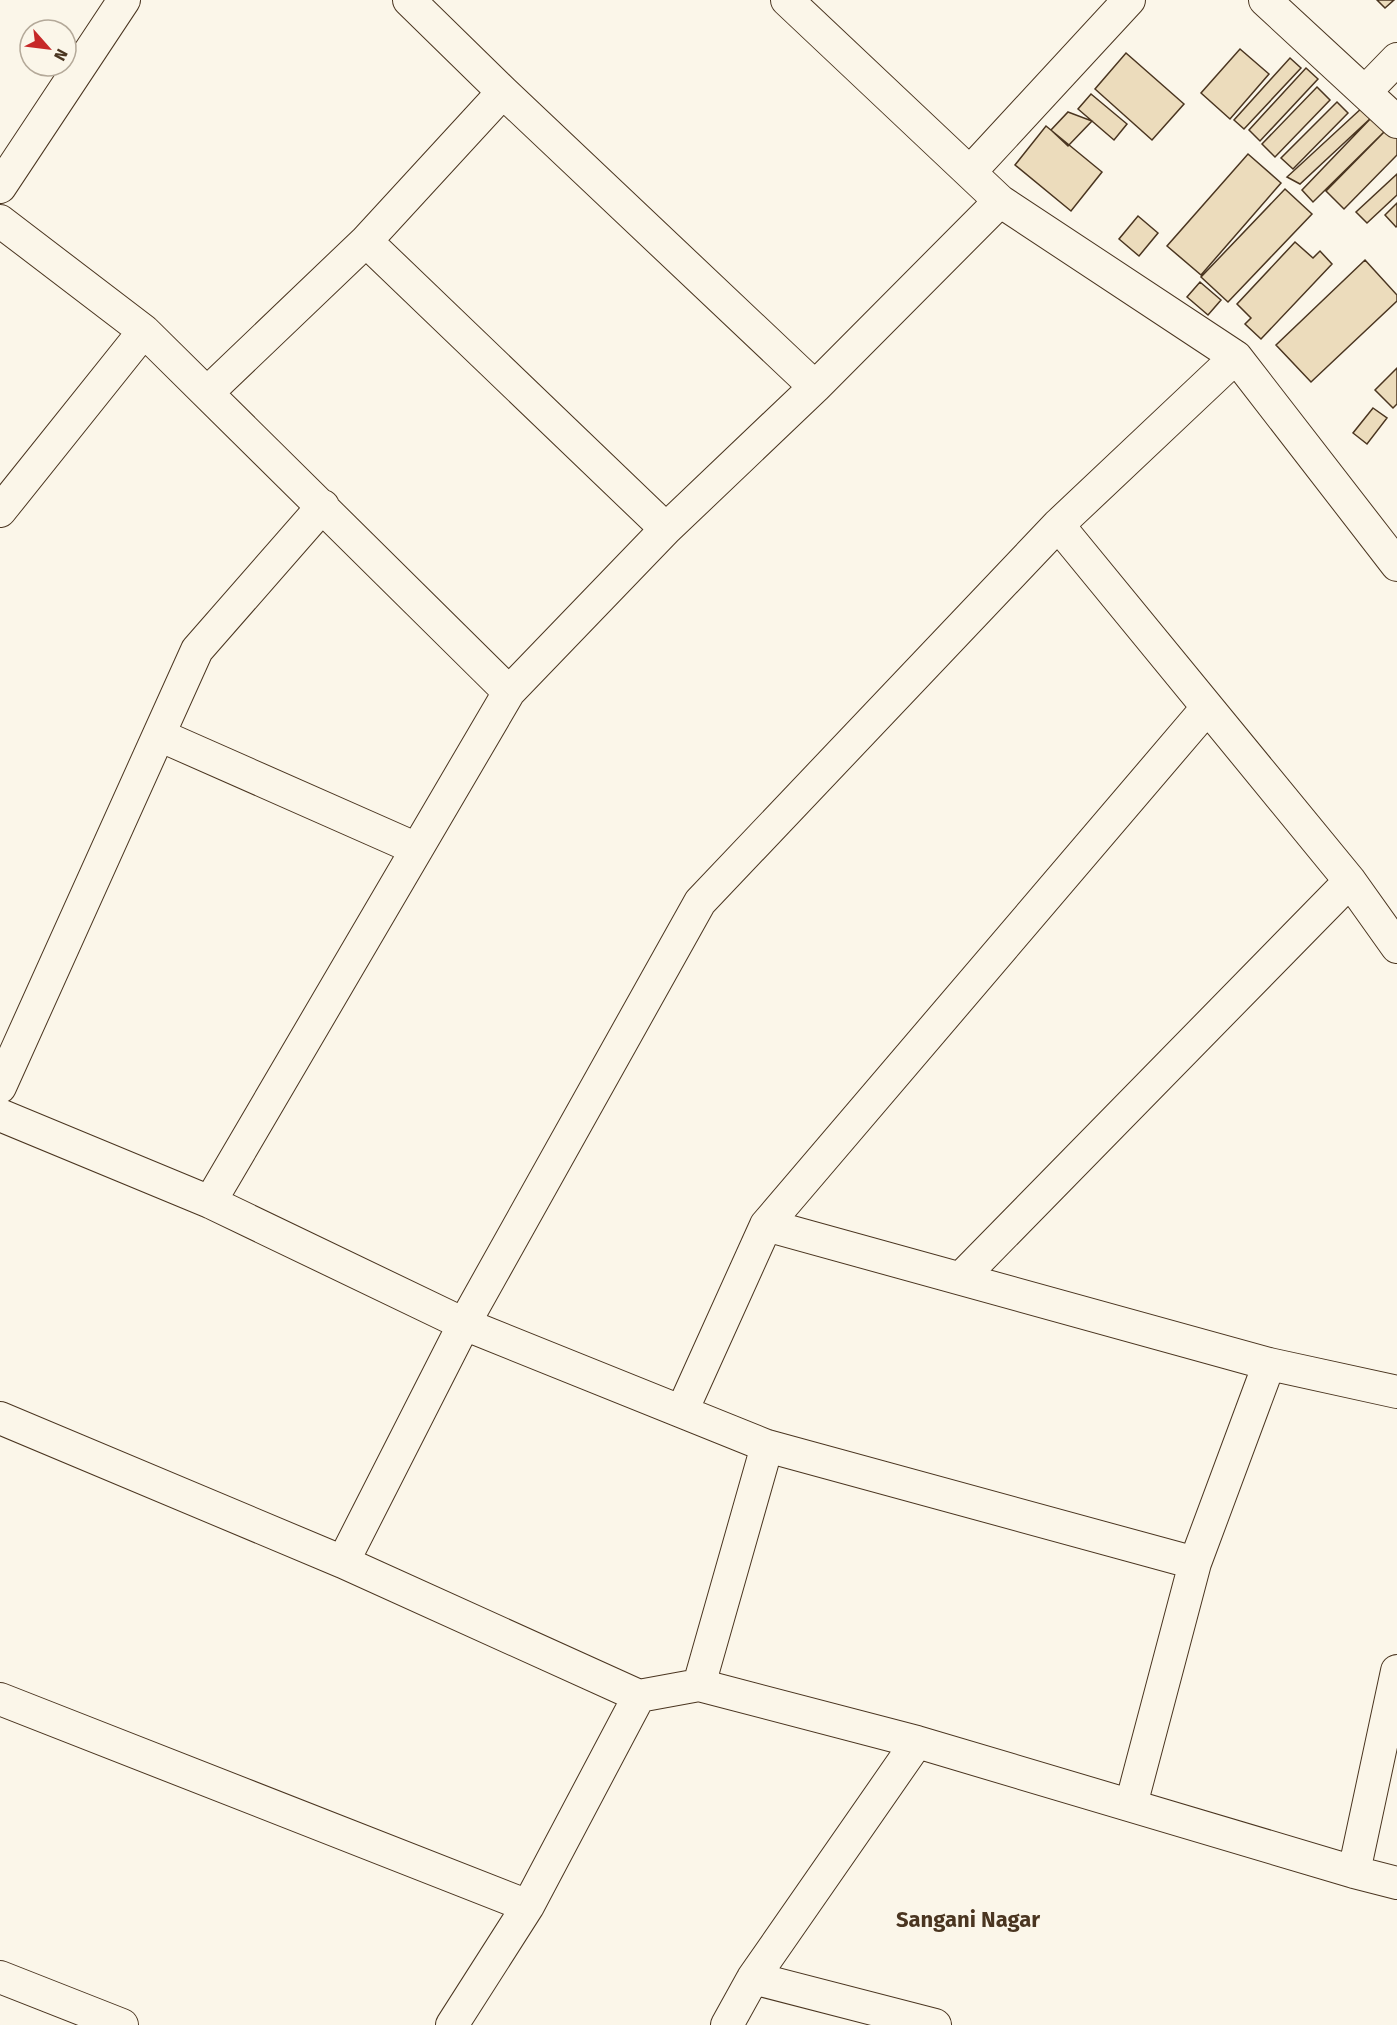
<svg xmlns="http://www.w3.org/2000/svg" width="1397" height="2025" viewBox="0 0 1397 2025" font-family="'Fira Sans',sans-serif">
	<rect width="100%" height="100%" fill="#fbf6e9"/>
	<path fill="#ecdcbc" stroke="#4a3520" stroke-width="1.5" d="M1377,0h17l-9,8z
		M1240,49l29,25 -39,45 -29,-26z
		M1126,53l58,51 -32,36 -57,-51z
		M1290,58l11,10 -57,61 -10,-9z
		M1306,68l12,11 -58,62 -11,-11z
		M1317,87l13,13 -55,57 -13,-13z
		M1091,94l36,30 -13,16 -36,-31z
		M1337,102l11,11 -55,56 -12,-11z
		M1364,106l9,10 -73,68 -13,-7z
		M1068,112l24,9 -24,25 -17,-16z
		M1373,116l15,12 -75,74 -11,-12z
		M1046,126l56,46 -31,39 -56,-46z
		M1388,128l9,9v18l-53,54 -18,-18z
		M1248,154l33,29 -80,92 -34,-29z
		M1397,174v21l-30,28 -11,-11z
		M1285,189l27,25 -84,88 -27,-25z
		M1397,203v23l-1,1 -11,-12z
		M1138,216l20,17 -19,23 -20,-17z
		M1295,242l18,16 7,-7 12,13 -71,75 -16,-15 6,-6 -14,-14z
		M1365,260l32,35v6l-86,81 -35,-37z
		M1200,282l21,18 -13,15 -21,-18z
		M1397,368v36l-4,4 -18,-18z
		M1373,408l14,10 -20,26 -14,-11z"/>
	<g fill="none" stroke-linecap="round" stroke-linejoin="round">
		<defs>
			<path id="street" d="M409,0l94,92 312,295
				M787,0l213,201 236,156 161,208
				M1265,0l132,122
				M1365,92l32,-33
				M970,172l159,-172
				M0,187l124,-187
				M0,221l144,110 365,361
				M366,241l300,288
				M207,393l159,-152 137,-149
				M0,511l144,-180
				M1058,525l292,356 47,66
				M159,735l258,114
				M0,1087l197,-437 126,-144
				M0,1115l210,87 254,122 303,122 428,117
				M210,1202l299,-510 157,-163 149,-142 185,-186
				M766,1225l503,139 128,28
				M961,1278l389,-397
				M682,1411l84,-186 441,-517
				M0,1418l343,144 296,134 60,-11 218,57 437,130 43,11
				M343,1562l121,-238 236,-422 358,-377 178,-168
				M699,1685l68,-239
				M0,1699l528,207
				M1131,1805l64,-242 74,-199
				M1354,1872l43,-201
				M0,1977l122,48
				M753,1978l182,47
				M452,2025l76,-119 111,-210
				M727,2025l26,-47 164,-236"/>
		</defs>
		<use href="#street" stroke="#4a3520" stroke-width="34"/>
		<use href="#street" stroke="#fbf6e9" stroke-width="32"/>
	</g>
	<g text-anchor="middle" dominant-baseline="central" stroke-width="4.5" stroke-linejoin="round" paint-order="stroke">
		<g font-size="22" font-weight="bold" fill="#4a3520" stroke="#fbf6e9">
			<text x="968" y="1919">Sangani Nagar</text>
		</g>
	</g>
	<g transform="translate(48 48) rotate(118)"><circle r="28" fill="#fbf6e9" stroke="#b4a999" stroke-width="1.5"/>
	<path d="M0-4.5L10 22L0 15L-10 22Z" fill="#c62828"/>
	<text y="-9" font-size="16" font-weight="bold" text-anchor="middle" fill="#4a3520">N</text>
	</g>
</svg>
